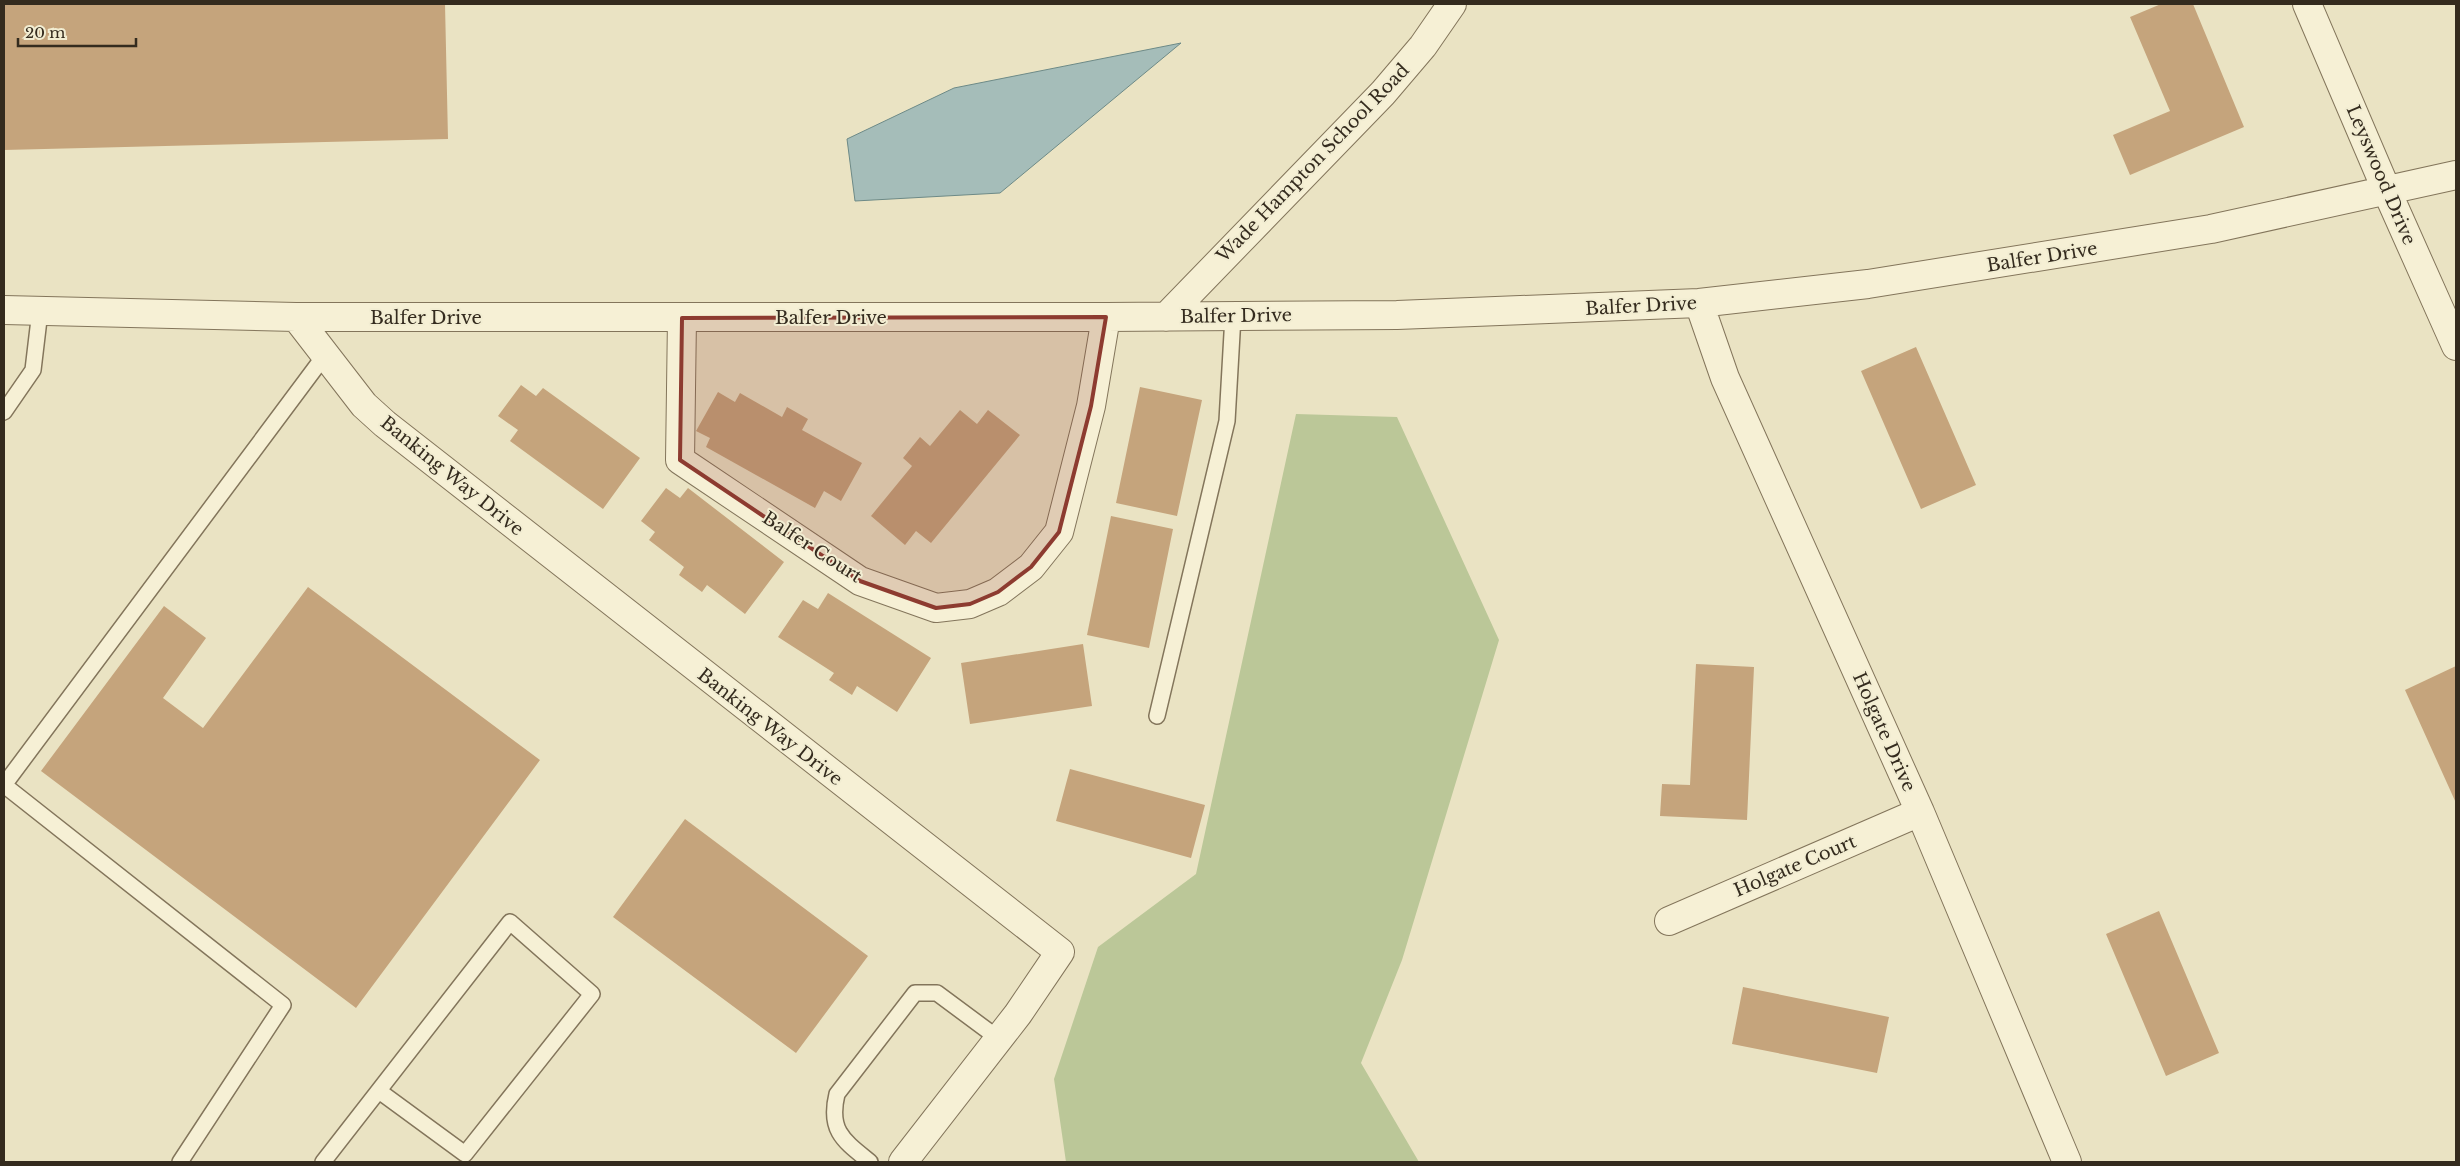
<svg xmlns="http://www.w3.org/2000/svg" width="2460" height="1166" viewBox="0 0 2460 1166" font-family="'Libre Baskerville',serif">
	<rect width="100%" height="100%" fill="#eae3c3"/>
	<path fill="#bbc798" d="M1296,414l101,3 102,223 -97,320 -41,103 58,99h-353l-12,-83 44,-132 98,-73z"/>
	<path fill="#a5bdb9" stroke="#6d8a87" d="M1181,43l-181,150 -145,8 -8,-62 107,-51z"/>
	<path fill="#c5a47c" d="M4,4h441l3,135 -444,11z
		M2161,4h32l51,123 -114,48 -17,-40 57,-24 -40,-94z
		M1916,347l60,138 -55,24 -60,-138z
		M521,385l15,11 7,-8 97,70 -37,51 -93,-68 8,-11 -20,-14z
		M1140,387l62,13 -25,116 -61,-13z
		M718,392l17,10 5,-9 42,24 5,-10 21,12 -6,11 60,33 -21,38 -17,-10 -9,17 -109,-61 4,-9 -14,-7z
		M960,410l17,14 11,-14 32,25 -89,108 -15,-12 -11,14 -34,-29 41,-50 -9,-8 17,-21 10,9z
		M666,488l14,10 8,-10 96,74 -39,52 -38,-29 -5,7 -23,-17 5,-8 -35,-27 6,-8 -14,-11z
		M1111,516l62,13 -24,119 -62,-13z
		M308,587l232,173 -184,248 -315,-237 123,-165 42,32 -43,60 40,30z
		M828,593l103,65 -34,54 -40,-26 -5,9 -23,-15 5,-7 -56,-36 25,-37 15,9z
		M1083,644l9,62 -122,18 -9,-61z
		M1696,664l58,3 -7,153 -87,-4 2,-32 28,1z
		M2456,666v137l-51,-113z
		M1070,769l135,36 -14,53 -135,-37z
		M685,819l183,137 -72,97 -183,-136z
		M2159,911l60,142 -53,23 -60,-142z
		M1743,987l146,30 -12,56 -145,-29z"/>
	<g fill="none" stroke-linecap="round" stroke-linejoin="round">
		<defs>
			<path id="lane" d="M4,412l29,-42 7,-59
				M1157,716l70,-295 6,-105
				M4,785l279,220 -103,157
				M4,785l321,-430
				M323,1162l187,-240 82,72 -127,160 -86,-63
				M870,1162c-26,-21 -42,-31 -33,-68l78,-101h22l62,46"/>
			<path id="street" d="M2307,4l79,185 70,157
				M1699,303l26,75 195,434 147,350
				M4,310l292,7h810l291,-2 302,-12 169,-19 343,-55 245,-54
				M296,317l68,88 21,19 675,528 -42,62 -115,148
				M1166,317l217,-224 40,-47 29,-42
				M682,318l-2,142 180,121 76,27 34,-4 28,-12 33,-25 28,-35 32,-126 15,-89
				M1669,921l251,-109"/>
		</defs>
		<use href="#lane" stroke="#83755b" stroke-width="18"/>
		<use href="#street" stroke="#83755b" stroke-width="30"/>
		<use href="#lane" stroke="#f6f0d5" stroke-width="15"/>
		<use href="#street" stroke="#f6f0d5" stroke-width="28"/>
	</g>
	<path fill="#8d3b30" fill-opacity="0.2" stroke="#8d3b30" stroke-width="4" stroke-linejoin="round" d="M1106,317l-15,89 -32,126 -28,35 -33,25 -28,12 -34,4 -76,-27 -180,-121 2,-142z"/>
	<g text-anchor="middle" dominant-baseline="central" stroke-width="4" stroke-linejoin="round" paint-order="stroke">
		<g font-size="18" fill="#342b1e" stroke="#f2edd2">
			<text transform="translate(1313 163) rotate(-46)">Wade Hampton School Road</text>
			<text transform="translate(2381 175) rotate(67)">Leyswood Drive</text>
			<text transform="translate(2042 257) rotate(-9)">Balfer Drive</text>
			<text transform="translate(1641 306) rotate(-3)">Balfer Drive</text>
			<text transform="translate(1236 316) rotate(-1)">Balfer Drive</text>
			<text x="426" y="318">Balfer Drive</text>
			<text x="831" y="318">Balfer Drive</text>
			<text transform="translate(452 476) rotate(39)">Banking Way Drive</text>
			<text transform="translate(812 547) rotate(33)">Balfer Court</text>
			<text transform="translate(770 727) rotate(38)">Banking Way Drive</text>
			<text transform="translate(1884 732) rotate(66)">Holgate Drive</text>
			<text transform="translate(1795 866) rotate(-23)">Holgate Court</text>
		</g>
	</g>
	<rect width="2460" height="1166" fill="none" stroke="#342b1e" stroke-width="10"/>
	<path d="M18 38v8h118v-8" fill="none" stroke="#342b1e" stroke-width="2.5"/>
	<text x="25" y="38" font-size="15" fill="#342b1e" stroke="#f2edd2" stroke-width="4" paint-order="stroke">20 m</text>
</svg>
